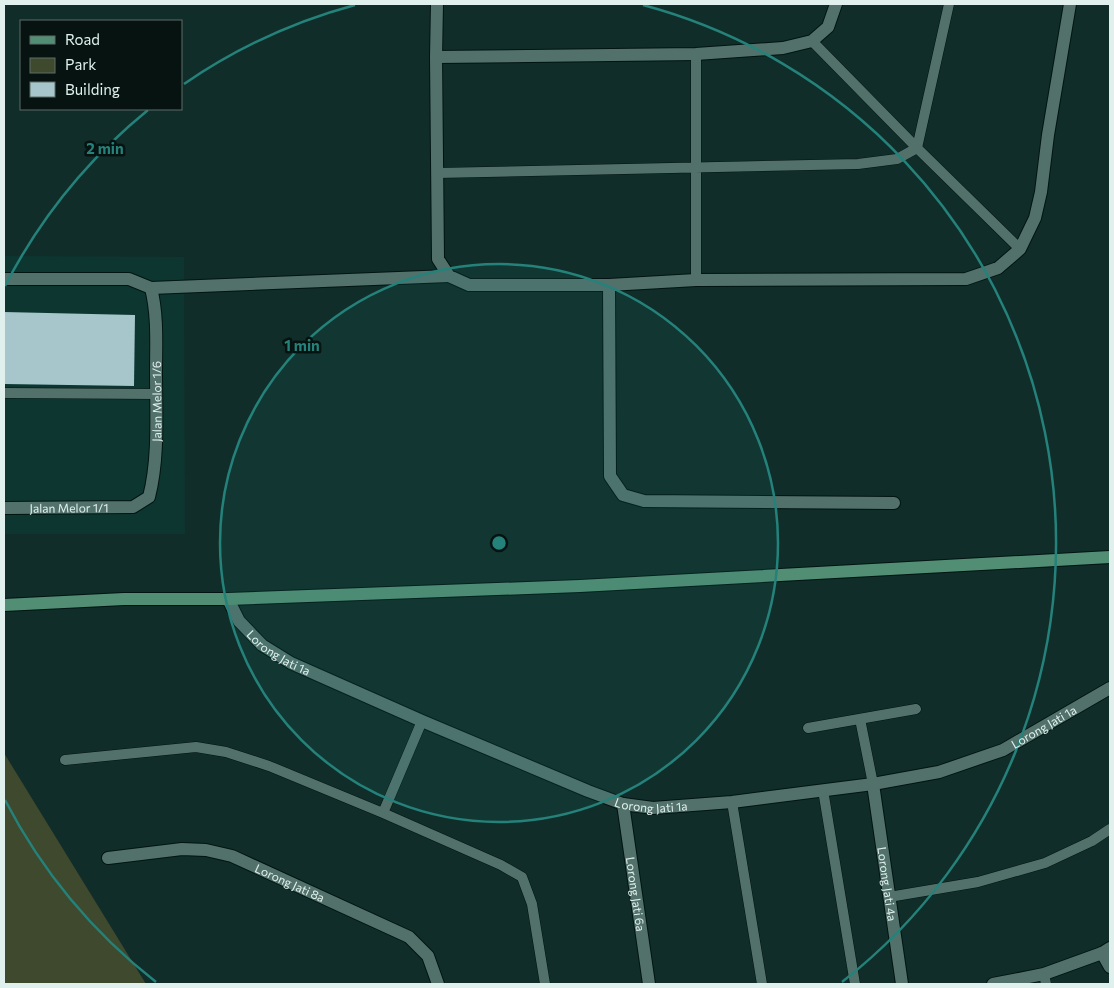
<svg xmlns="http://www.w3.org/2000/svg" width="1114" height="988" viewBox="0 0 1114 988" font-family="Commissioner,sans-serif">
	<rect width="100%" height="100%" fill="#112d29"/>
	<path fill="#0d3631" d="M4,256l180,1 1,277h-181z"/>
	<path fill="#3e492d" d="M4,753l142,231h-142z"/>
	<path fill="#a6c6cc" d="M4,312l131,3 -1,71 -130,-2z"/>
	<g fill="none" stroke-linecap="round" stroke-linejoin="round">
		<defs>
			<path id="lane" d="M812,41l105,107 103,101
				M696,54v226
				M437,173l421,-9 39,-5 20,-11 32,-144
				M4,393l152,1
				M860,719l13,65
				M808,728l108,-19
				M65,760l131,-13 30,5 43,14 114,47 118,52 21,12 10,27 13,80
				M823,790l32,194
				M732,802l30,182
				M383,813l39,-92
				M889,897l89,-15 67,-19 47,-22 18,-12
				M1044,974l2,10"/>
			<g id="street">
				<path d="M437,4l-1,53 2,202 11,17 20,9h140l87,-5 270,-1 32,-11 22,-19 15,-31 6,-26 7,-57 22,-131"/>
				<path d="M436,57l260,-3 87,-6 29,-7 16,-14 8,-23"/>
				<path d="M4,279h125l22,9 298,-12"/>
				<path d="M609,285l1,191 13,19 21,6 250,2"/>
				<path id="s1" d="M4,508l129,-1 16,-10c10,-39 7,-83 7,-124 0,-28 2,-57 -5,-85"/>
				<path id="s2" d="M228,599l11,22 23,24 29,18 131,58 166,70 35,13 30,4 79,-6 141,-18 66,-12 64,-22 107,-62"/>
				<path id="s3" d="M873,784l29,200"/>
				<path id="s4" d="M623,804l26,180"/>
				<path id="s5" d="M108,858l74,-9 24,1 26,6 177,81 19,19 10,28"/>
				<path d="M1102,953l8,14"/>
				<path d="M993,984l51,-10 58,-21 8,-5"/>
			</g>
			<path id="secondary" d="M4,605l120,-6h104l352,-13 530,-29"/>
		</defs>
		<use href="#lane" stroke="#001512" stroke-width="11"/>
		<use href="#street" stroke="#001512" stroke-width="14"/>
		<use href="#secondary" stroke="#001512" stroke-width="14"/>
		<use href="#lane" stroke="#53716b" stroke-width="10"/>
		<use href="#street" stroke="#53716b" stroke-width="12"/>
		<use href="#secondary" stroke="#528e73" stroke-width="12"/>
	</g>
	<circle cx="499" cy="543" r="279" fill="#24827b" fill-opacity=".12"/>
	<g fill="none" stroke="#24827b" stroke-width="2.5">
		<circle cx="499" cy="543" r="279"/>
		<path d="M156 982A557 557 0 0 1 5 800M5 286A557 557 0 0 1 148 110M184 84A557 557 0 0 1 355 5M643 5A557 557 0 0 1 842 982"/>
	</g>
	<g text-anchor="middle" dominant-baseline="central" stroke-width="5" stroke-linejoin="round" paint-order="stroke">
		<g font-size="12" fill="#e0f1ed" stroke="#071311">
			<text stroke="none"><textPath href="#s1" startOffset="244">Jalan Melor 1/6</textPath></text>
			<text stroke="none"><textPath href="#s1" startOffset="65">Jalan Melor 1/1</textPath></text>
			<text stroke="none"><textPath href="#s2" startOffset="76">Lorong Jati 1a</textPath></text>
			<text stroke="none"><textPath href="#s2" startOffset="886">Lorong Jati 1a</textPath></text>
			<text stroke="none"><textPath href="#s2" startOffset="481">Lorong Jati 1a</textPath></text>
			<text stroke="none"><textPath href="#s5" startOffset="189">Lorong Jati 8a</textPath></text>
			<text stroke="none"><textPath href="#s3" startOffset="101">Lorong Jati 4a</textPath></text>
			<text stroke="none"><textPath href="#s4" startOffset="91">Lorong Jati 6a</textPath></text>
		</g>
	</g>
	<circle cx="499" cy="543" r="8" fill="#24827b" stroke="#071311" stroke-width="2.5"/>
	<g font-size="15" text-anchor="middle" font-weight="bold" fill="#24827b" stroke="#071311" stroke-width="5" stroke-linejoin="round" paint-order="stroke">
		<text x="105" y="154">2 min</text>
		<text x="302" y="351">1 min</text>
	</g>
	<rect width="1114" height="988" fill="none" stroke="#e0f1ed" stroke-width="10"/>
	<rect x="20" y="20" width="162" height="90" fill="#071311" stroke="#5e6c69"/>
	<rect x="30" y="36" width="25" height="8" fill="#528e73" stroke="#5e6c69"/>
	<text x="65" y="45" font-size="15" fill="#e0f1ed">Road</text>
	<rect x="30" y="58" width="25" height="15" fill="#3e492d" stroke="#5e6c69"/>
	<text x="65" y="70" font-size="15" fill="#e0f1ed">Park</text>
	<rect x="30" y="82" width="25" height="15" fill="#a6c6cc" stroke="#5e6c69"/>
	<text x="65" y="95" font-size="15" fill="#e0f1ed">Building</text>
</svg>
